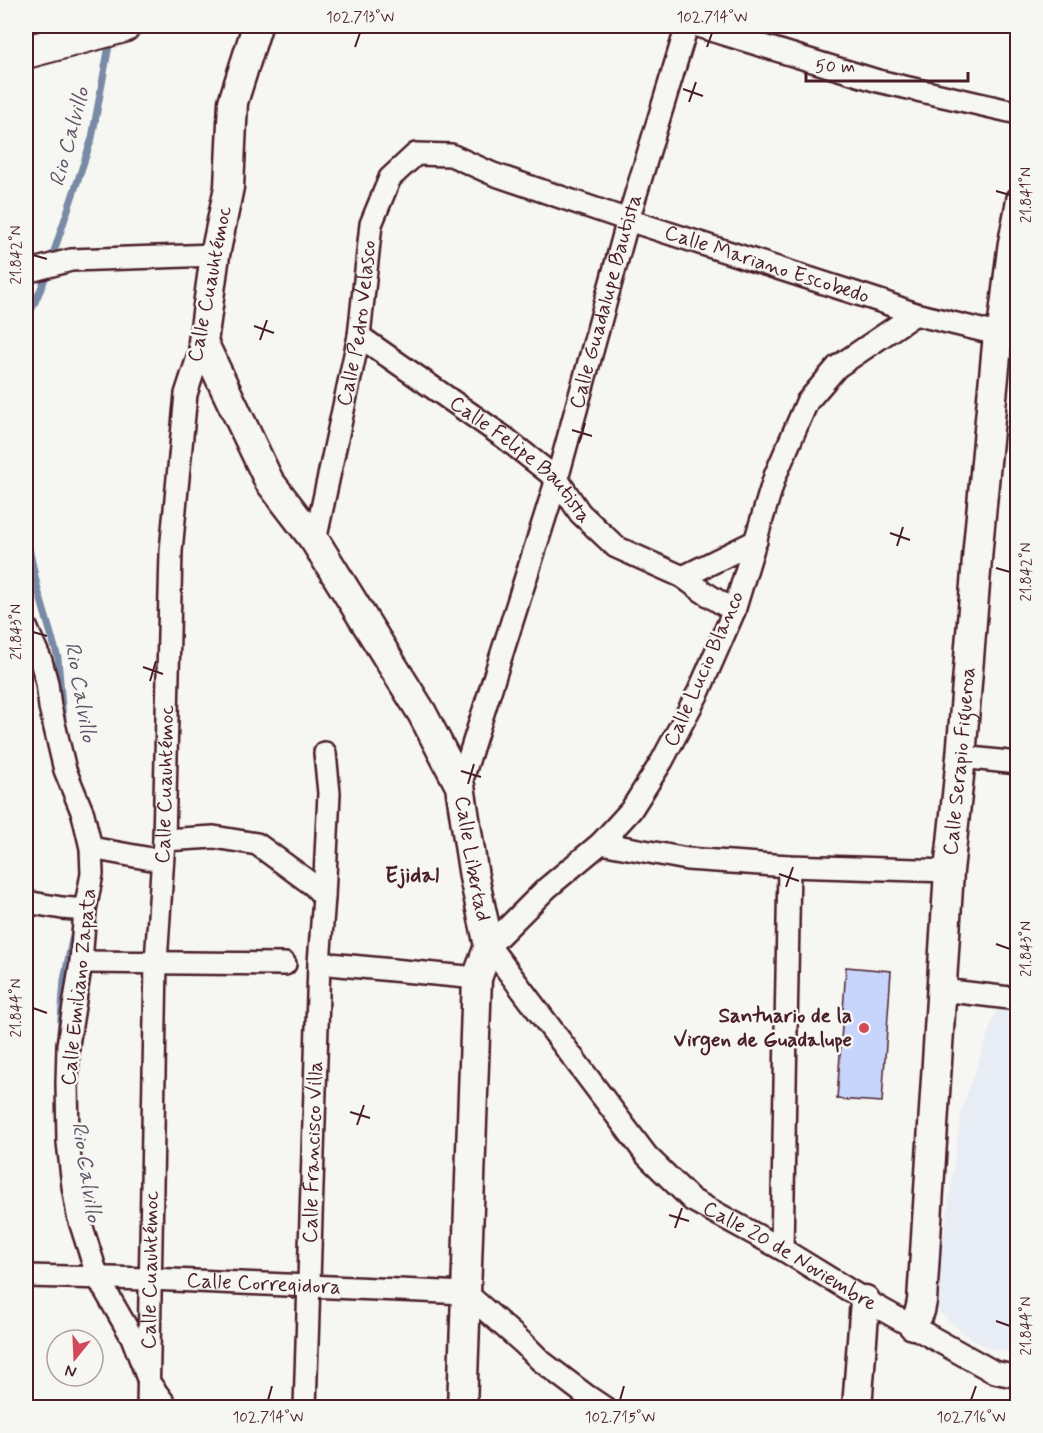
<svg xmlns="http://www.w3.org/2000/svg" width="1043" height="1433" viewBox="0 0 1043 1433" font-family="Mynerve,sans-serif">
	<rect width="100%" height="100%" fill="#f6f6f2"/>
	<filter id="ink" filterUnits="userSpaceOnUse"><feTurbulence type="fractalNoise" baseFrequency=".0167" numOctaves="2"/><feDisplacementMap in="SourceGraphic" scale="12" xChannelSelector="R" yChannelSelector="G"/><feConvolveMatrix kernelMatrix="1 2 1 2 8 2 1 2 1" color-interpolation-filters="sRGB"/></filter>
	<g filter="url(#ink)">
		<path fill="#e8ecf5" d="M997,1009l20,3v341l-29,-5 -21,-12 -33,-29 28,-199z"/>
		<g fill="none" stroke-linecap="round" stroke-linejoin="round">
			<path stroke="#788aa5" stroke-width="7" d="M26,322l17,-38 49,-146 18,-98
				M26,534l12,56 20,68 5,61
				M60,1032l4,-52 10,-50"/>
		</g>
		<path fill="#c7d5fc" stroke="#4a1f2b" stroke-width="1.5" d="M846,967l45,4 -9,131 -45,-3z"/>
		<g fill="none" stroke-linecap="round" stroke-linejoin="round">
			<defs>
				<g id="street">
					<path d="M698,26l180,55 140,32"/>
					<path d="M26,272l45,-12 144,-5"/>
					<path id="s1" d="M915,314l-78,53 -30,35 -32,74 -41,135 -35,80 -37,70 -31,49 -30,33 -54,45 -58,58 158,210 45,44 90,49 83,51 129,72 24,5"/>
					<path d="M998,334l11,-89 9,-47"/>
					<path id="s2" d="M359,336l146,102 52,41 23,34 36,34 67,30 19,14 32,20"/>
					<path id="s3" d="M315,541l44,-205 12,-112 19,-46 26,-24 35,1 42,19 135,46 255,82 32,12 103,25"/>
					<path d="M683,577l73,-36"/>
					<path d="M26,627l15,34 6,22 3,24 15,63 18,44 8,34 1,26 -7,36 -4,52 -13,83 -1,38 1,59 5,44 5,29 20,63 34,59 18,47 18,24"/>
					<path d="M961,757l57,6"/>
					<path id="s4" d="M460,786l97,-307 71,-259 59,-194"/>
					<path d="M164,840l50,-3 43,7 56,41 11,12"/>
					<path d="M601,843l86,16 102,7 160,5"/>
					<path d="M91,848l71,13"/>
					<path d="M26,902l36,6 23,2"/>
					<path d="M81,962l204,2"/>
					<path d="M319,963l158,15"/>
					<path d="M942,990l76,9"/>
					<path d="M782,1249l7,-383"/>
					<path id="s5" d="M26,1276l124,3 316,14 58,51 17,17 46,35 18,12"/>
					<path id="s6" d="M148,1408l8,-446 8,-122 7,-289 15,-157 17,-52"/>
					<path id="s7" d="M305,1408l14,-445 5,-66 5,-104 -4,-40"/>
				</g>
				<g id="secondary">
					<path id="s8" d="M257,26l-24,76 -4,85 -14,68 -12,87 66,139 46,60 107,172 38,73 14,91 15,69 -12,32 -15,430"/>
					<path id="s9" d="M913,1325l7,-14 2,-10 27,-430 12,-114 17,-210 20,-213"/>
					<path d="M857,1408l8,-108"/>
				</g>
				<path id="primary" d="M26,52l98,-26"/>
			</defs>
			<use href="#street" stroke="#4a1f2b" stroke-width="26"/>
			<use href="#secondary" stroke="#4a1f2b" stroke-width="33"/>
			<use href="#primary" stroke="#4a1f2b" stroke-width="36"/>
			<use href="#street" stroke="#f6f6f2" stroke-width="21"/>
			<use href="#secondary" stroke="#f6f6f2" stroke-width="28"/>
			<use href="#primary" stroke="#f6f6f2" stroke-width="32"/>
		</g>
	</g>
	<path fill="none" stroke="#4a1f2b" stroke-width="2" d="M355,47l5,-14M707,47l5,-14M683,89l20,7M689,102l7,-20M996,191l14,4M33,255l14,4M254,326l20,7M260,340l7,-20M572,430l20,6M579,443l6,-20M890,533l20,7M897,546l6,-19M996,568l14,4M33,632l14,4M143,667l20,7M150,681l6,-20M461,771l20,6M468,784l6,-20M779,874l20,7M786,887l7,-20M996,944l14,5M33,1008l14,5M350,1112l20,6M357,1125l7,-20M669,1215l20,6M675,1228l7,-20M996,1321l14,5M268,1400l4,-14M620,1400l4,-14M971,1400l5,-14"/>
	<circle fill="#d1495b" stroke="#f6f6f2" stroke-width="2" cx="864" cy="1028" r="6"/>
	<g text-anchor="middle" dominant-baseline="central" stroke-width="5" stroke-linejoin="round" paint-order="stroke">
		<g font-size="21" fill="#4a1f2b" stroke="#f6f6f2">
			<text stroke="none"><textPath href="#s3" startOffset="777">Calle Mariano Escobedo</textPath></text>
			<text transform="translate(210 284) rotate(-79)">Calle Cuauhtémoc</text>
			<text stroke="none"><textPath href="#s4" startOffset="506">Calle Guadalupe Bautista</textPath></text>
			<text stroke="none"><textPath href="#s3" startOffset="222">Calle Pedro Velasco</textPath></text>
			<text stroke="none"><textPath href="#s2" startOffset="204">Calle Felipe Bautista</textPath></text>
			<text transform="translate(704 669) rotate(-66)">Calle Lucio Blanco</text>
			<text stroke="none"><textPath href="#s9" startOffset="567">Calle Serapio Figueroa</textPath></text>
			<text stroke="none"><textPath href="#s6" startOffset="624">Calle Cuauhtémoc</textPath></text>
			<text stroke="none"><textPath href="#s8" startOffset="910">Calle Libertad</textPath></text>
			<text transform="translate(79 987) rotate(-84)">Calle Emiliano Zapata</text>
			<text stroke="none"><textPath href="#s7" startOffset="256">Calle Francisco Villa</textPath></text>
			<text stroke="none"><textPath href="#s1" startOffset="1222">Calle 20 de Noviembre</textPath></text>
			<text stroke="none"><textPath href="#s6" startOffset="138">Calle Cuauhtémoc</textPath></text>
			<text stroke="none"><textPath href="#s5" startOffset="238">Calle Corregidora</textPath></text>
		</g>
		<g font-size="21" font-weight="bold" fill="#4a1f2b" stroke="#f6f6f2" text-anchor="end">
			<text x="852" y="1016">Santuario de la<tspan x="852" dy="24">Virgen de Guadalupe</tspan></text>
		</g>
		<g font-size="22" font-style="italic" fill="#615468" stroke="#f6f6f2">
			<text transform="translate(70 137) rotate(-75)">Rio Calvillo</text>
			<text transform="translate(80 692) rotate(80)">Rio Calvillo</text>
			<text transform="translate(86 1172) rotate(81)">Rio Calvillo</text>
		</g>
		<g font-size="22" font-weight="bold" fill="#4a1f2b" stroke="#f6f6f2">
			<text x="412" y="876">Ejidal</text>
		</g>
	</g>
	<rect width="1043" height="1433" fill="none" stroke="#f6f6f2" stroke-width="66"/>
	<g transform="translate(75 1358) rotate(198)"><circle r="28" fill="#f6f6f2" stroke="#b1a0a2" stroke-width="1.5"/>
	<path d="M0-4.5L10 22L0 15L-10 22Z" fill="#d1495b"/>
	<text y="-9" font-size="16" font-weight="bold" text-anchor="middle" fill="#4a1f2b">N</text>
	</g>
	<path d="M806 72v9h162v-9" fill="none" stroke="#4a1f2b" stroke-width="3"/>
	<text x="815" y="72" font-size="18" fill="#4a1f2b" stroke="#f6f6f2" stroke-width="4.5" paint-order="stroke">50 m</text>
	<rect x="33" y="33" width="977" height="1367" fill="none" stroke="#4a1f2b" stroke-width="2"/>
	<g font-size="15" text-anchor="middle" fill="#4a1f2b">
		<text x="360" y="22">102.713°W</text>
		<text x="712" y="22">102.714°W</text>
		<text transform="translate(1026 195) rotate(-90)" y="5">21.841°N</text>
		<text transform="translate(16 255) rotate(-90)" y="5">21.842°N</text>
		<text transform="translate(1026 572) rotate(-90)" y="5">21.842°N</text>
		<text transform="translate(16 632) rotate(-90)" y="5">21.843°N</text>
		<text transform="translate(1026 949) rotate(-90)" y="5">21.843°N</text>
		<text transform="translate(16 1008) rotate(-90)" y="5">21.844°N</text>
		<text transform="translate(1026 1326) rotate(-90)" y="5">21.844°N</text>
		<text x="268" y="1422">102.714°W</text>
		<text x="620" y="1422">102.715°W</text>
		<text x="971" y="1422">102.716°W</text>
	</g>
</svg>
